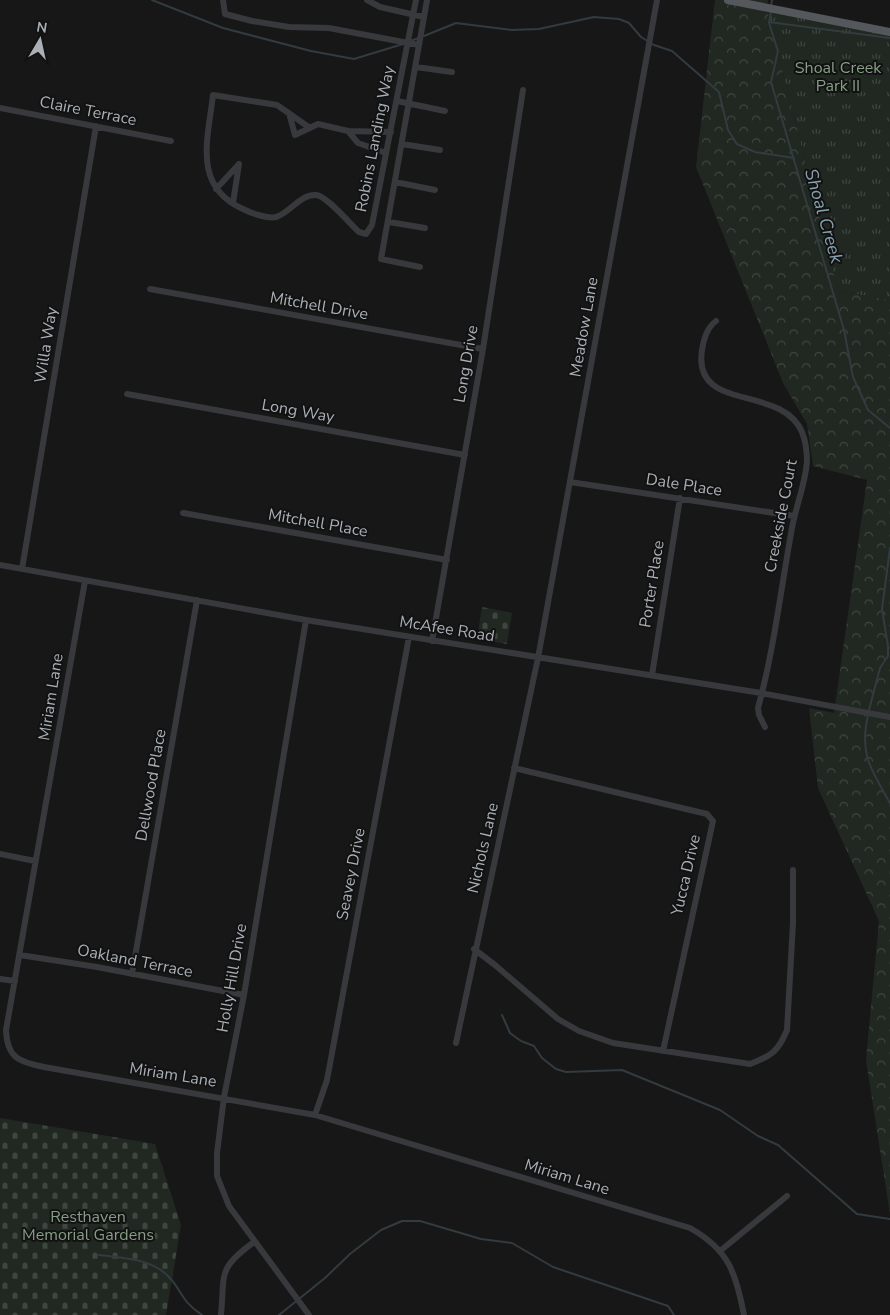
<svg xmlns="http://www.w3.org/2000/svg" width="890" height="1315" viewBox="0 0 890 1315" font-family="'Nunito Sans',sans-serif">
	<defs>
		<pattern id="grass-tufts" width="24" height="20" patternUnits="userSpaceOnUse" patternTransform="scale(1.25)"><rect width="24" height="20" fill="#212821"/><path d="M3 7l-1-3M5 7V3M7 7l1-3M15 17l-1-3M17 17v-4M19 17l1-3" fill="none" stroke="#3f453f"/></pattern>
		<pattern id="forest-crowns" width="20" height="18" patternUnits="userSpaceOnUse" patternTransform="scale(1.25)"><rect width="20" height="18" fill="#212821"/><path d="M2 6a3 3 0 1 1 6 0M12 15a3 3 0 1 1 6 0" fill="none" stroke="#3f453f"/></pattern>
		<pattern id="cemetery-stones" width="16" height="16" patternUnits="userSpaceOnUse" patternTransform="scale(1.25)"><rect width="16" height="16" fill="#212821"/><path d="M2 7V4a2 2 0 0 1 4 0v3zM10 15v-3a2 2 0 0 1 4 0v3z" fill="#3f453f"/></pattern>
	</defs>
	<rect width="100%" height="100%" fill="#171718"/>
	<path fill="url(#grass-tufts)" d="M725,0h43l-1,9 123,23v268l-52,-9 -71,-281z"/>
	<path fill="url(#forest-crowns)" d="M715,0h10l42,10 71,281 52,9v914l-24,-154 13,-139 -61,-133 -9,-80 25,5 33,-233 -54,-14 -6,-42 -24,-41 -87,-216z"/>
	<path fill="url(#cemetery-stones)" d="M482,607l30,6 -5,31 -30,-5z
		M0,1118l155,26 26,81 -15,90h-166z"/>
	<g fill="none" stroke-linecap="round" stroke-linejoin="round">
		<path stroke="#323b3f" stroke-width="2" d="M152,0l71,28 88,23 43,8 49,-15
			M771,6l1,-6
			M771,11l-2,12 9,28 -7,31 73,248 9,47 15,33 22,18
			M769,22l121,16
			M424,36l32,-13 56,7 27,-1 55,-12 25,2 10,4 12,14 13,8 18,6 47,41 9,38 9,14 18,8 39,6
			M410,41l9,-3
			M869,710l11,-42 8,-12v-10l-6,-37 8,-61
			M868,715c-9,40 3,54 22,88
			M502,1015l8,18 11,8 13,5 8,12 14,11 10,3 56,-2 98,40 38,26 20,9 79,69 33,5
			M99,1255c24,3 52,3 70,22 14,15 12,24 33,38
			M279,1315l46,-37 25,-24 31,-24 21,-9h18l61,18 31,4 41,24 115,39 6,9"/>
		<path stroke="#38393d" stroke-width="6" d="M223,0l2,14 27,7 37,6 40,1 90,17
			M367,0l13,7 44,10
			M416,67l36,5
			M397,101l48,10
			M0,108l171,33
			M289,113l6,22 23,-11 30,7 43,1
			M310,128l-33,-23 -64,-10c-5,44 -21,91 30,114 8,4 24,10 33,8 14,-4 24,-23 40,-22 11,1 34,29 43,37l7,2 6,-9 44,-225
			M348,131l10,12 28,10
			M402,144l38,6
			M395,182l40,8
			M216,189l23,-25
			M233,203l6,-39
			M389,222l36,6
			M420,267l-39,-8 46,-259
			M150,289l333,60
			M716,321c-9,7 -12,17 -14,29 -10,63 80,34 100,82 4,10 5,19 5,30 -2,23 -11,44 -15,66 -11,60 -18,122 -34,180l1,7 6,12
			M127,394l338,61
			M570,482l224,34
			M183,513l264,47
			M0,565l306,55 455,73 129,24
			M22,569l74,-443
			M85,581l-79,449c1,28 13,32 38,37l271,48 375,113c39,22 46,45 54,87
			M306,620l-62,375 -20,102 -7,56v23l12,30 80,109
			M432,641l51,-292 40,-259
			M652,675l28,-177
			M514,768l193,46 6,7 -50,230
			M0,854l35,7
			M474,949l21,16 63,54 21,12 34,12 137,21c21,-8 28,-12 37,-34l6,-107v-53
			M20,955l77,12 147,28
			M132,974l65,-374
			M0,979l15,2
			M456,1043l82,-385 119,-658
			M315,1115l12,-35 82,-443
			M720,1251l67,-55
			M221,1315c4,-42 -4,-46 33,-73"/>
		<path stroke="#54575b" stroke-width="8" d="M728,0l162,32"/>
	</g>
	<g text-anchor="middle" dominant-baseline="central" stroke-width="4" stroke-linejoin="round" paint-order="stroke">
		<g font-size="16" fill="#869f84" stroke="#121213">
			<text x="838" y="68">Shoal Creek<tspan x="838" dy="18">Park II</tspan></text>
			<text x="88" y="1217">Resthaven<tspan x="88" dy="18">Memorial Gardens</tspan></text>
		</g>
		<g font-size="16" fill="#aab0b6" stroke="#121213">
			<text transform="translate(88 111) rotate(11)">Claire Terrace</text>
			<text transform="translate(375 139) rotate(-79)">Robins Landing Way</text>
			<text transform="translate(319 306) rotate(10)">Mitchell Drive</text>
			<text transform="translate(584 327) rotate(-80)">Meadow Lane</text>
			<text transform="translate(46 345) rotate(-81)">Willa Way</text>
			<text transform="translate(466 364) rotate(-80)">Long Drive</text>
			<text transform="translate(298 411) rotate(10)">Long Way</text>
			<text transform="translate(684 485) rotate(9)">Dale Place</text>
			<text transform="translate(781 516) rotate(-79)">Creekside Court</text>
			<text transform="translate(318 523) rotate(10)">Mitchell Place</text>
			<text transform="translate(652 584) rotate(-81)">Porter Place</text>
			<text transform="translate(447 629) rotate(9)">McAfee Road</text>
			<text transform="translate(51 697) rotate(-81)">Miriam Lane</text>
			<text transform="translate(151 785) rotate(-80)">Dellwood Place</text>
			<text transform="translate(483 848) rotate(-77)">Nichols Lane</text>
			<text transform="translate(351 874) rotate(-79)">Seavey Drive</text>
			<text transform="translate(686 875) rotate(-77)">Yucca Drive</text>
			<text transform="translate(135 961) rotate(11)">Oakland Terrace</text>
			<text transform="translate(232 978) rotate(-80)">Holly Hill Drive</text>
			<text transform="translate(173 1075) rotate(9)">Miriam Lane</text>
			<text transform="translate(567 1177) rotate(17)">Miriam Lane</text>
		</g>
		<g font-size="18" font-style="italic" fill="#86a1ad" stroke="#121213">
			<text transform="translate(824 216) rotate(74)">Shoal Creek</text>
		</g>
	</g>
	<g transform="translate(40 40) rotate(9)" stroke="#121213" stroke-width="4" paint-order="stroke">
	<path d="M0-4L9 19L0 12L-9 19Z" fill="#aab0b6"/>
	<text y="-8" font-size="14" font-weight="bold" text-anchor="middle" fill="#aab0b6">N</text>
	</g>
</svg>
